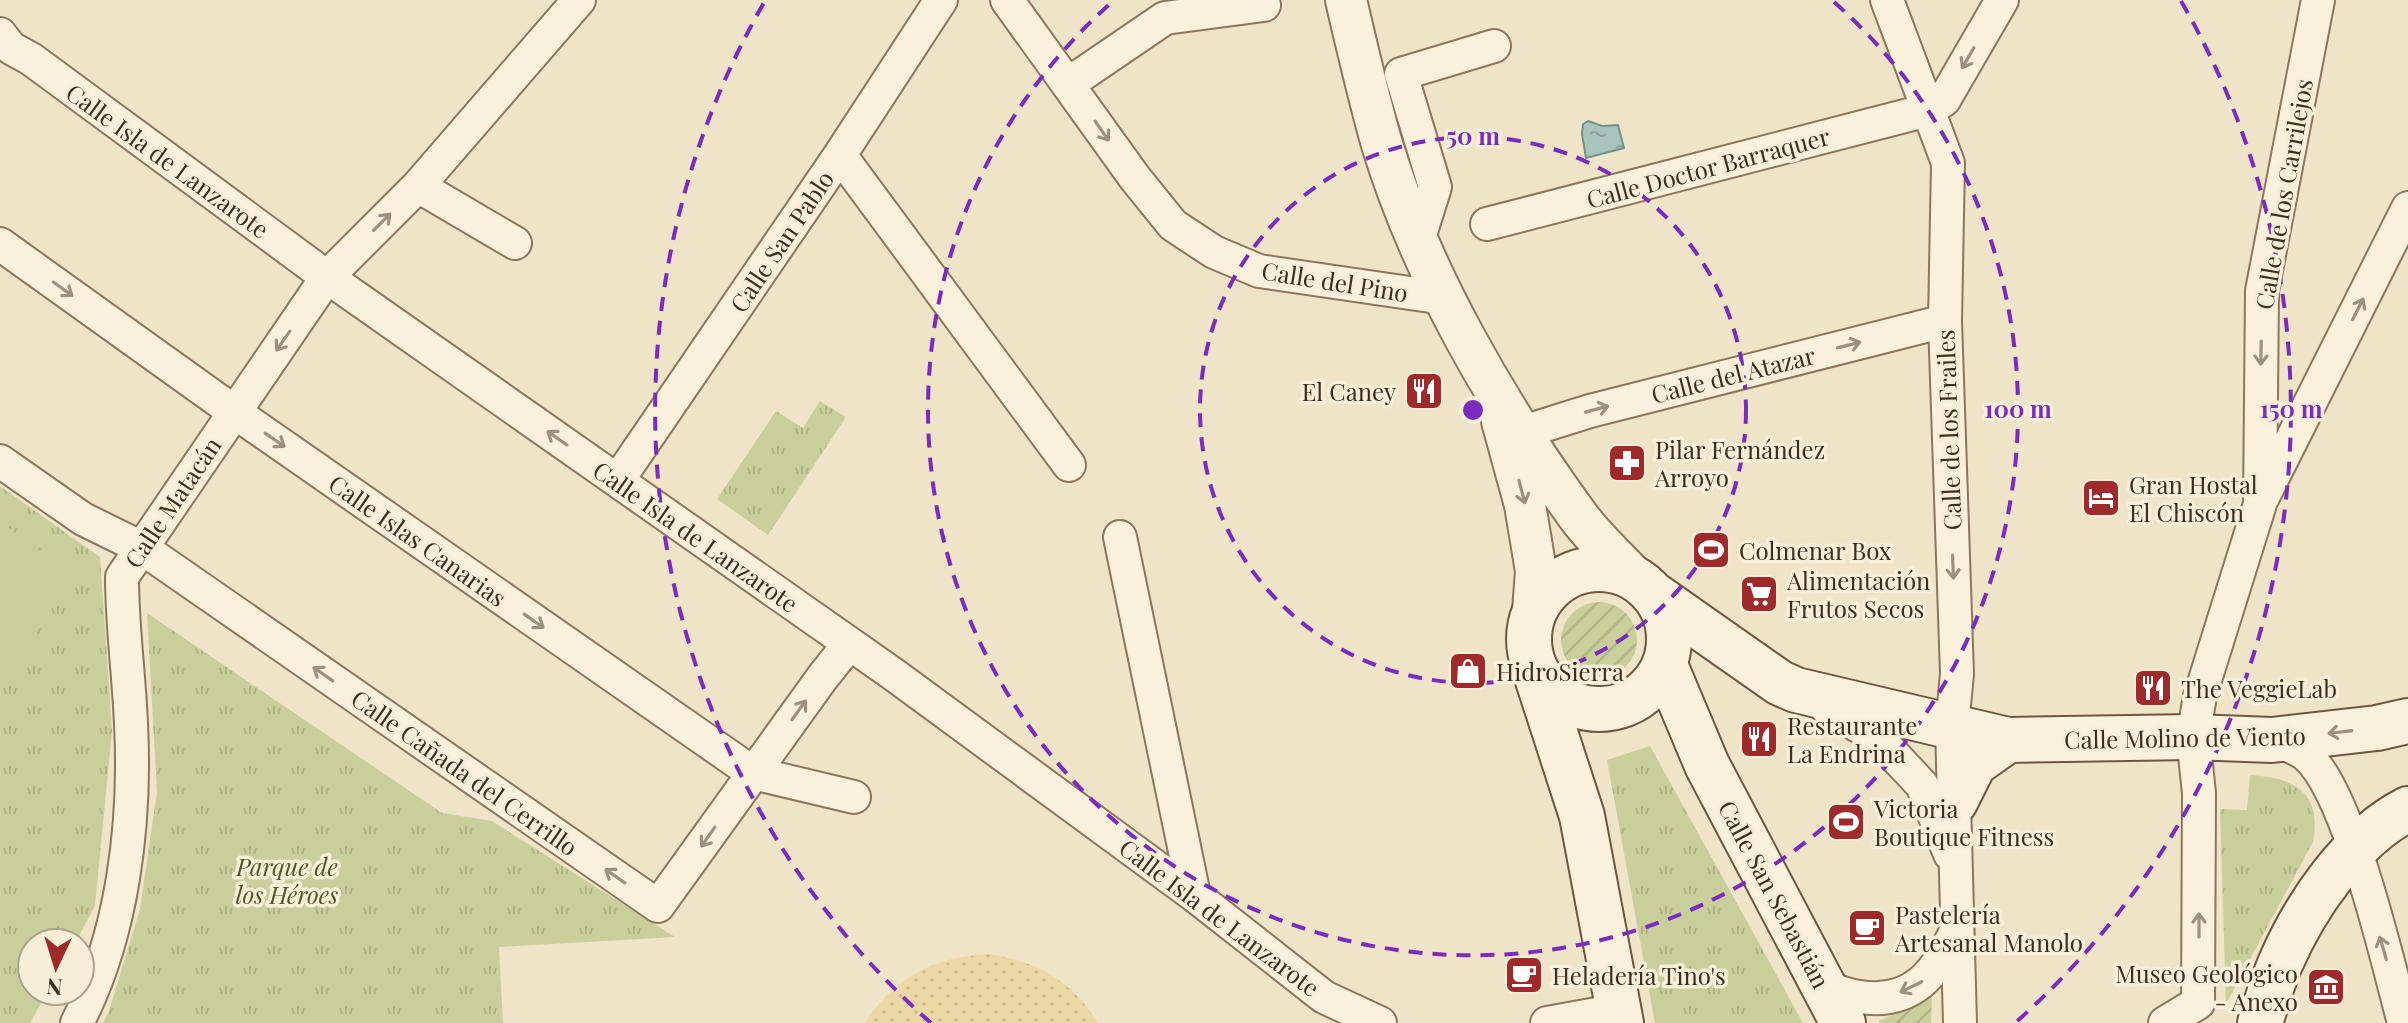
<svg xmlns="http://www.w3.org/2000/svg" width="2408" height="1023" viewBox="0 0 2408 1023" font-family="'Playfair Display',serif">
	<defs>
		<pattern id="grass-tufts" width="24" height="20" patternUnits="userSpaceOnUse" patternTransform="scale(2)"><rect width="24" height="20" fill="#c9cf9b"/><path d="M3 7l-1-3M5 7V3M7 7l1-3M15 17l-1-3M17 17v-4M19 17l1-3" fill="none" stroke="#aeb285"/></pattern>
		<pattern id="sand-dots" width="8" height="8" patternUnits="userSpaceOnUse" patternTransform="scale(2)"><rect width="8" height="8" fill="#ecd9a5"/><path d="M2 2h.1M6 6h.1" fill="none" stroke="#cbbb8e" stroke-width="1.8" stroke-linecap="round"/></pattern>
		<pattern id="garden-furrows" width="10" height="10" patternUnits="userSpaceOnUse" patternTransform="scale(2)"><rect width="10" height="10" fill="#c9cf9b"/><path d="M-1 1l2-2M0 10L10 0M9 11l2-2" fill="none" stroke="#aeb285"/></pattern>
		<pattern id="water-ripples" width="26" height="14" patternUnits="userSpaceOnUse" patternTransform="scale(2)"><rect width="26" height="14" fill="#a9c4bc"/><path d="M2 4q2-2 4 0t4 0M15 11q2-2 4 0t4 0" fill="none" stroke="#8ba098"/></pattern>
	</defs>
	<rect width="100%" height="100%" fill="#f0e4c8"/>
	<path fill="url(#grass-tufts)" d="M820,401l26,16 -78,118 -51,-36 59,-88 27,17z
		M0,486l100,71 12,174 -17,175 -20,37h-43v48h16l-18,32h-30z
		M147,613l295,200 50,8 183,116 -176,10 4,76h-400l6,-12 31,-102 17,-117z
		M1650,746l153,277h-148l-48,-263z
		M2250,775c45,3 72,17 63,67l-87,162 -6,-195 27,1z"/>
	<path fill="url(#sand-dots)" d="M989,954c48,7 83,27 109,69h-233c29,-46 71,-67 124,-69z"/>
	<path fill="url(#garden-furrows)" d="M1561 640a38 38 0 1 1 76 0a38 38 0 1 1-76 0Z
		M1932,997l-1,26h-51l-1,-2z"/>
	<path fill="#c9cf9b" d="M0,522l74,53 -74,111z"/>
	<path fill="url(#water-ripples)" stroke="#6f938a" stroke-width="2" d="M1588,121l14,5 16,-1 6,23 -38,10 -4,-24 1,-10z"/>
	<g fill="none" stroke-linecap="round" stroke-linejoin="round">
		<defs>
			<path id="minor" d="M1007,0l128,178 38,47 41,27 45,19 185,27
				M1887,0l61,163 -3,158 12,353 -5,52 8,297
				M0,34l11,14 20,11 296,218 566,397 301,221 130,102 56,26
				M1068,84l97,-66 99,-13
				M840,155l229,310
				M418,186l97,57
				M1487,224l441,-114 16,-10 58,-100
				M1418,241l17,-54 -34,-113 93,-28
				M0,244l233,167 520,362 101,24
				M1523,432l67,-21 355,-90
				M0,461l83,58 59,29 516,358 164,-228 27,-34
				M618,480l222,-325 101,-155
				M2263,497l145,-289
				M1120,537l74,358
				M1827,708l49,28 46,49 28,69
				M2273,740c10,4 25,8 33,15 43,36 82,209 98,268
				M1823,986c12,4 25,10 37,11 53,8 77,-25 96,-66
				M77,1023c46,-88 59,-200 54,-299 -2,-49 -9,-98 -9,-147l205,-300 91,-91 161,-186
				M1547,1023l72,-13
				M2165,1023l33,-20 1,-210 -6,-56 7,-41 60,-192 2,-213 56,-291"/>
			<path id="tertiary" d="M1346,0c11,47 22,95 35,141 39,131 117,265 197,375 16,22 38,42 57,62
				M1502,421l23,84 11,66 -3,40"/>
			<path id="secondary" d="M1529 639a70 70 0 1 1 140 0a70 70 0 1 1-140 0Z
				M1653,594l127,89 16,7 212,50 185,-3 79,3 105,-12 31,-7
				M1665,665l42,100 136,258
				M1536,674l46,142 39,207
				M1955,802l19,-38 34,-24
				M2260,1023c6,-19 12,-40 20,-59 25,-58 71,-126 128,-155"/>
		</defs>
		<use href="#minor" stroke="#8d765c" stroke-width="36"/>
		<use href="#tertiary" stroke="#8d765c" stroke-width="44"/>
		<use href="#secondary" stroke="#6f573f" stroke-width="48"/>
		<use href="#minor" stroke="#faf1dc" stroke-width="32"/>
		<use href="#tertiary" stroke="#faf1dc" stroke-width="40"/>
		<use href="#secondary" stroke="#faf1dc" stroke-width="44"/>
	</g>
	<defs><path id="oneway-shaft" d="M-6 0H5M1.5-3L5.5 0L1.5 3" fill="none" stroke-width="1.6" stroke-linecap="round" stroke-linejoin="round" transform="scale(2)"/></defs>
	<g stroke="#9c907e">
		<use href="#oneway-shaft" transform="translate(1968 58) rotate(120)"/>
		<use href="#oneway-shaft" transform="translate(1102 131) rotate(55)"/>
		<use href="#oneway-shaft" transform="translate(382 222) rotate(-45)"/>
		<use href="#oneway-shaft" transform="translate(63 289) rotate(36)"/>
		<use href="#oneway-shaft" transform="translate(2358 309) rotate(-63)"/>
		<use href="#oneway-shaft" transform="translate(283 341) rotate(125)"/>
		<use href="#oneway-shaft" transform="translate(1849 345) rotate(-14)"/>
		<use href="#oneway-shaft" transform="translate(2261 353) rotate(91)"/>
		<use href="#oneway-shaft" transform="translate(1597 409) rotate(-15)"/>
		<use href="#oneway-shaft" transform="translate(557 438) rotate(-145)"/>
		<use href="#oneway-shaft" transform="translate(275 440) rotate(35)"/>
		<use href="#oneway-shaft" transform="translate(1522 492) rotate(75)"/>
		<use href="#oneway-shaft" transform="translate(1953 567) rotate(88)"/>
		<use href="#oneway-shaft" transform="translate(534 621) rotate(35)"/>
		<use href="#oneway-shaft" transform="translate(323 674) rotate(-145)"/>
		<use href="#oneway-shaft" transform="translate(799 710) rotate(-54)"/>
		<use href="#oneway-shaft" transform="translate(2340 732) rotate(173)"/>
		<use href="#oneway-shaft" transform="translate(708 837) rotate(125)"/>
		<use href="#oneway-shaft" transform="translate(615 876) rotate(-145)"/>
		<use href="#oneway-shaft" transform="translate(2199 925) rotate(-90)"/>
		<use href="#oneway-shaft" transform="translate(2383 948) rotate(-106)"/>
		<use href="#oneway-shaft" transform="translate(1911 987) rotate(154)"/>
	</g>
	<g fill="none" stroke="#7b2cbf" stroke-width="4" stroke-dasharray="14 10">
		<circle cx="1473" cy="410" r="273"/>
		<path d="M1834 2A545 545 0 1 1 1112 2"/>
		<path d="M931 1023A818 818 0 0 1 765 1M2181 1A818 818 0 0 1 2015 1023"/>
	</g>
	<defs>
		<symbol id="restaurant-square" viewBox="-11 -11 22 22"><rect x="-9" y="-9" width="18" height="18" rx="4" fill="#9e2a2b" stroke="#f7eed8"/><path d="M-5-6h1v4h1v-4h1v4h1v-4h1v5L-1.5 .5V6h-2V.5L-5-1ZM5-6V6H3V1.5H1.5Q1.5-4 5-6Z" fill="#fff"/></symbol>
		<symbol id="pharmacy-square" viewBox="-11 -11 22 22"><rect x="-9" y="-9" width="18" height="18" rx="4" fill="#9e2a2b" stroke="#f7eed8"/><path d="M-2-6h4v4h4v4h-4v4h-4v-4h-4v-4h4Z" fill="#fff"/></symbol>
		<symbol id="hotel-square" viewBox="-11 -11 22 22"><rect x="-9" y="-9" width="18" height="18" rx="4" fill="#9e2a2b" stroke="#f7eed8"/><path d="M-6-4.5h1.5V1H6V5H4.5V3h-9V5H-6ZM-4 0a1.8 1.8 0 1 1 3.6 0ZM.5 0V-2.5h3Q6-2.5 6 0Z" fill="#fff"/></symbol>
		<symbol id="stadium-square" viewBox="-11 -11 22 22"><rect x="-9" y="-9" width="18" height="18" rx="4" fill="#9e2a2b" stroke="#f7eed8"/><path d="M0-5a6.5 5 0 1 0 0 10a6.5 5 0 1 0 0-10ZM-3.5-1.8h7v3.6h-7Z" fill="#fff"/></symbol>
		<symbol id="supermarket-square" viewBox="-11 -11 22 22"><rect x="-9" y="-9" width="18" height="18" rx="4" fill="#9e2a2b" stroke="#f7eed8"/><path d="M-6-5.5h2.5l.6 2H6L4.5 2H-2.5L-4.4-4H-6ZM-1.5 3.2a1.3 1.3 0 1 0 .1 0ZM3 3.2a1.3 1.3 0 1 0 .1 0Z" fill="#fff"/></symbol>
		<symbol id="shop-square" viewBox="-11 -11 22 22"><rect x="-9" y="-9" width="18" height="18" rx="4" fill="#9e2a2b" stroke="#f7eed8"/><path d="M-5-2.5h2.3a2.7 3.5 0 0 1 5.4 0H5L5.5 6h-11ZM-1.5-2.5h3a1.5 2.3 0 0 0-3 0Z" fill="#fff"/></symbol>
		<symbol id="cafe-square" viewBox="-11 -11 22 22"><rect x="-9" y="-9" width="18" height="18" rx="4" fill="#9e2a2b" stroke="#f7eed8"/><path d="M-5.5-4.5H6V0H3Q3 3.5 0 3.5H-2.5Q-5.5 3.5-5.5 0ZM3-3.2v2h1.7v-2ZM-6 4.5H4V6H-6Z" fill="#fff"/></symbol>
		<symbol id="museum-square" viewBox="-11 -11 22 22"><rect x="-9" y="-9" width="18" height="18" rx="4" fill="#9e2a2b" stroke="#f7eed8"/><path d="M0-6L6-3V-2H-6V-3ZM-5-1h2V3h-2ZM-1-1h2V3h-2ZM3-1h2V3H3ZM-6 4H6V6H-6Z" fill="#fff"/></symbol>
	</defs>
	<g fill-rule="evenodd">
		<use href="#restaurant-square" x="1402" y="369" width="44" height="44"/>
		<use href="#pharmacy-square" x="1605" y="441" width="44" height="44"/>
		<use href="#hotel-square" x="2079" y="476" width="44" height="44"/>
		<use href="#stadium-square" x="1689" y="528" width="44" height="44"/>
		<use href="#supermarket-square" x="1737" y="572" width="44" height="44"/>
		<use href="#shop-square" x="1446" y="649" width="44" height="44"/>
		<use href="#restaurant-square" x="2131" y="666" width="44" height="44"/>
		<use href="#restaurant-square" x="1737" y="717" width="44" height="44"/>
		<use href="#stadium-square" x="1824" y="800" width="44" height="44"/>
		<use href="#cafe-square" x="1845" y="906" width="44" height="44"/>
		<use href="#cafe-square" x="1502" y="953" width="44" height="44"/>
		<use href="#museum-square" x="2304" y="965" width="44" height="44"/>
	</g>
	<g text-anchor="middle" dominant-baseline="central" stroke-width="7" stroke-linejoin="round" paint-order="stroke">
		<g font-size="24" fill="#3d2e20" stroke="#f7eed8">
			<text transform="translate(168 160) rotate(36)">Calle Isla de Lanzarote</text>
			<text transform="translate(1708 167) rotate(-15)">Calle Doctor Barraquer</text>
			<text transform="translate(2283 194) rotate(-80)">Calle de los Carrilejos</text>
			<text transform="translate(781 241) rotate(-56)">Calle San Pablo</text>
			<text transform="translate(1335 281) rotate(9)">Calle del Pino</text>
			<text transform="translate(1733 374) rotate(-14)">Calle del Atazar</text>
			<text transform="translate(1948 430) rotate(-92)">Calle de los Frailes</text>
			<text transform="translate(172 502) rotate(-56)">Calle Matacán</text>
			<text transform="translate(696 536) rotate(35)">Calle Isla de Lanzarote</text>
			<text transform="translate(418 540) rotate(35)">Calle Islas Canarias</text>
			<text transform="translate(2185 737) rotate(-1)">Calle Molino de Viento</text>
			<text transform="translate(465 772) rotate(35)">Calle Cañada del Cerrillo</text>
			<text transform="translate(1775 894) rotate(62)">Calle San Sebastián</text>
			<text transform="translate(1220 917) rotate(37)">Calle Isla de Lanzarote</text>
		</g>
		<g font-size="24" fill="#3d2e20" stroke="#f7eed8" text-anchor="start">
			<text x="1396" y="391" text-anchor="end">El Caney</text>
			<text x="1655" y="449">Pilar Fernández<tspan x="1655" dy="28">Arroyo</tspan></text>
			<text x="2129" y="484">Gran Hostal<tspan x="2129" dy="28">El Chiscón</tspan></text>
			<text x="1739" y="550">Colmenar Box</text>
			<text x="1787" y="580">Alimentación<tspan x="1787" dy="28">Frutos Secos</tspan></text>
			<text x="1496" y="671">HidroSierra</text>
			<text x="2181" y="688">The VeggieLab</text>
			<text x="1787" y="725">Restaurante<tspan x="1787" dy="28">La Endrina</tspan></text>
			<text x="1874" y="808">Victoria<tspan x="1874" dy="28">Boutique Fitness</tspan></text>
			<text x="1895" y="914">Pastelería<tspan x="1895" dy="28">Artesanal Manolo</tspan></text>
			<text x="2298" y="973" text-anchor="end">Museo Geológico<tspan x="2298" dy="28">- Anexo</tspan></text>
			<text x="1552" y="975">Heladería Tino's</text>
		</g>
		<g font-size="24" font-style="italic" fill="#4d5a26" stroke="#f7eed8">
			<text x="287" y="866">Parque de<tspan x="287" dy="28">los Héroes</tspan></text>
		</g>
	</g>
	<circle cx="1473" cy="410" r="12" fill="#7b2cbf" stroke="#f7eed8" stroke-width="4"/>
	<g font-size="24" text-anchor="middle" font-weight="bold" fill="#7b2cbf" stroke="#f7eed8" stroke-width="7" stroke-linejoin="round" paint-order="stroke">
		<text x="1473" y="145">50 m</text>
		<text x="2018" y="418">100 m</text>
		<text x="2291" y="418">150 m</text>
	</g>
	<g transform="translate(56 967) rotate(184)"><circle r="38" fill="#f7eed8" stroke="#ada18e" stroke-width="2"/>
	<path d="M0-6L14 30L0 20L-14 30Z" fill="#9e2a2b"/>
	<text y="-12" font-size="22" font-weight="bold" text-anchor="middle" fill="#3d2e20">N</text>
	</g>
</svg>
